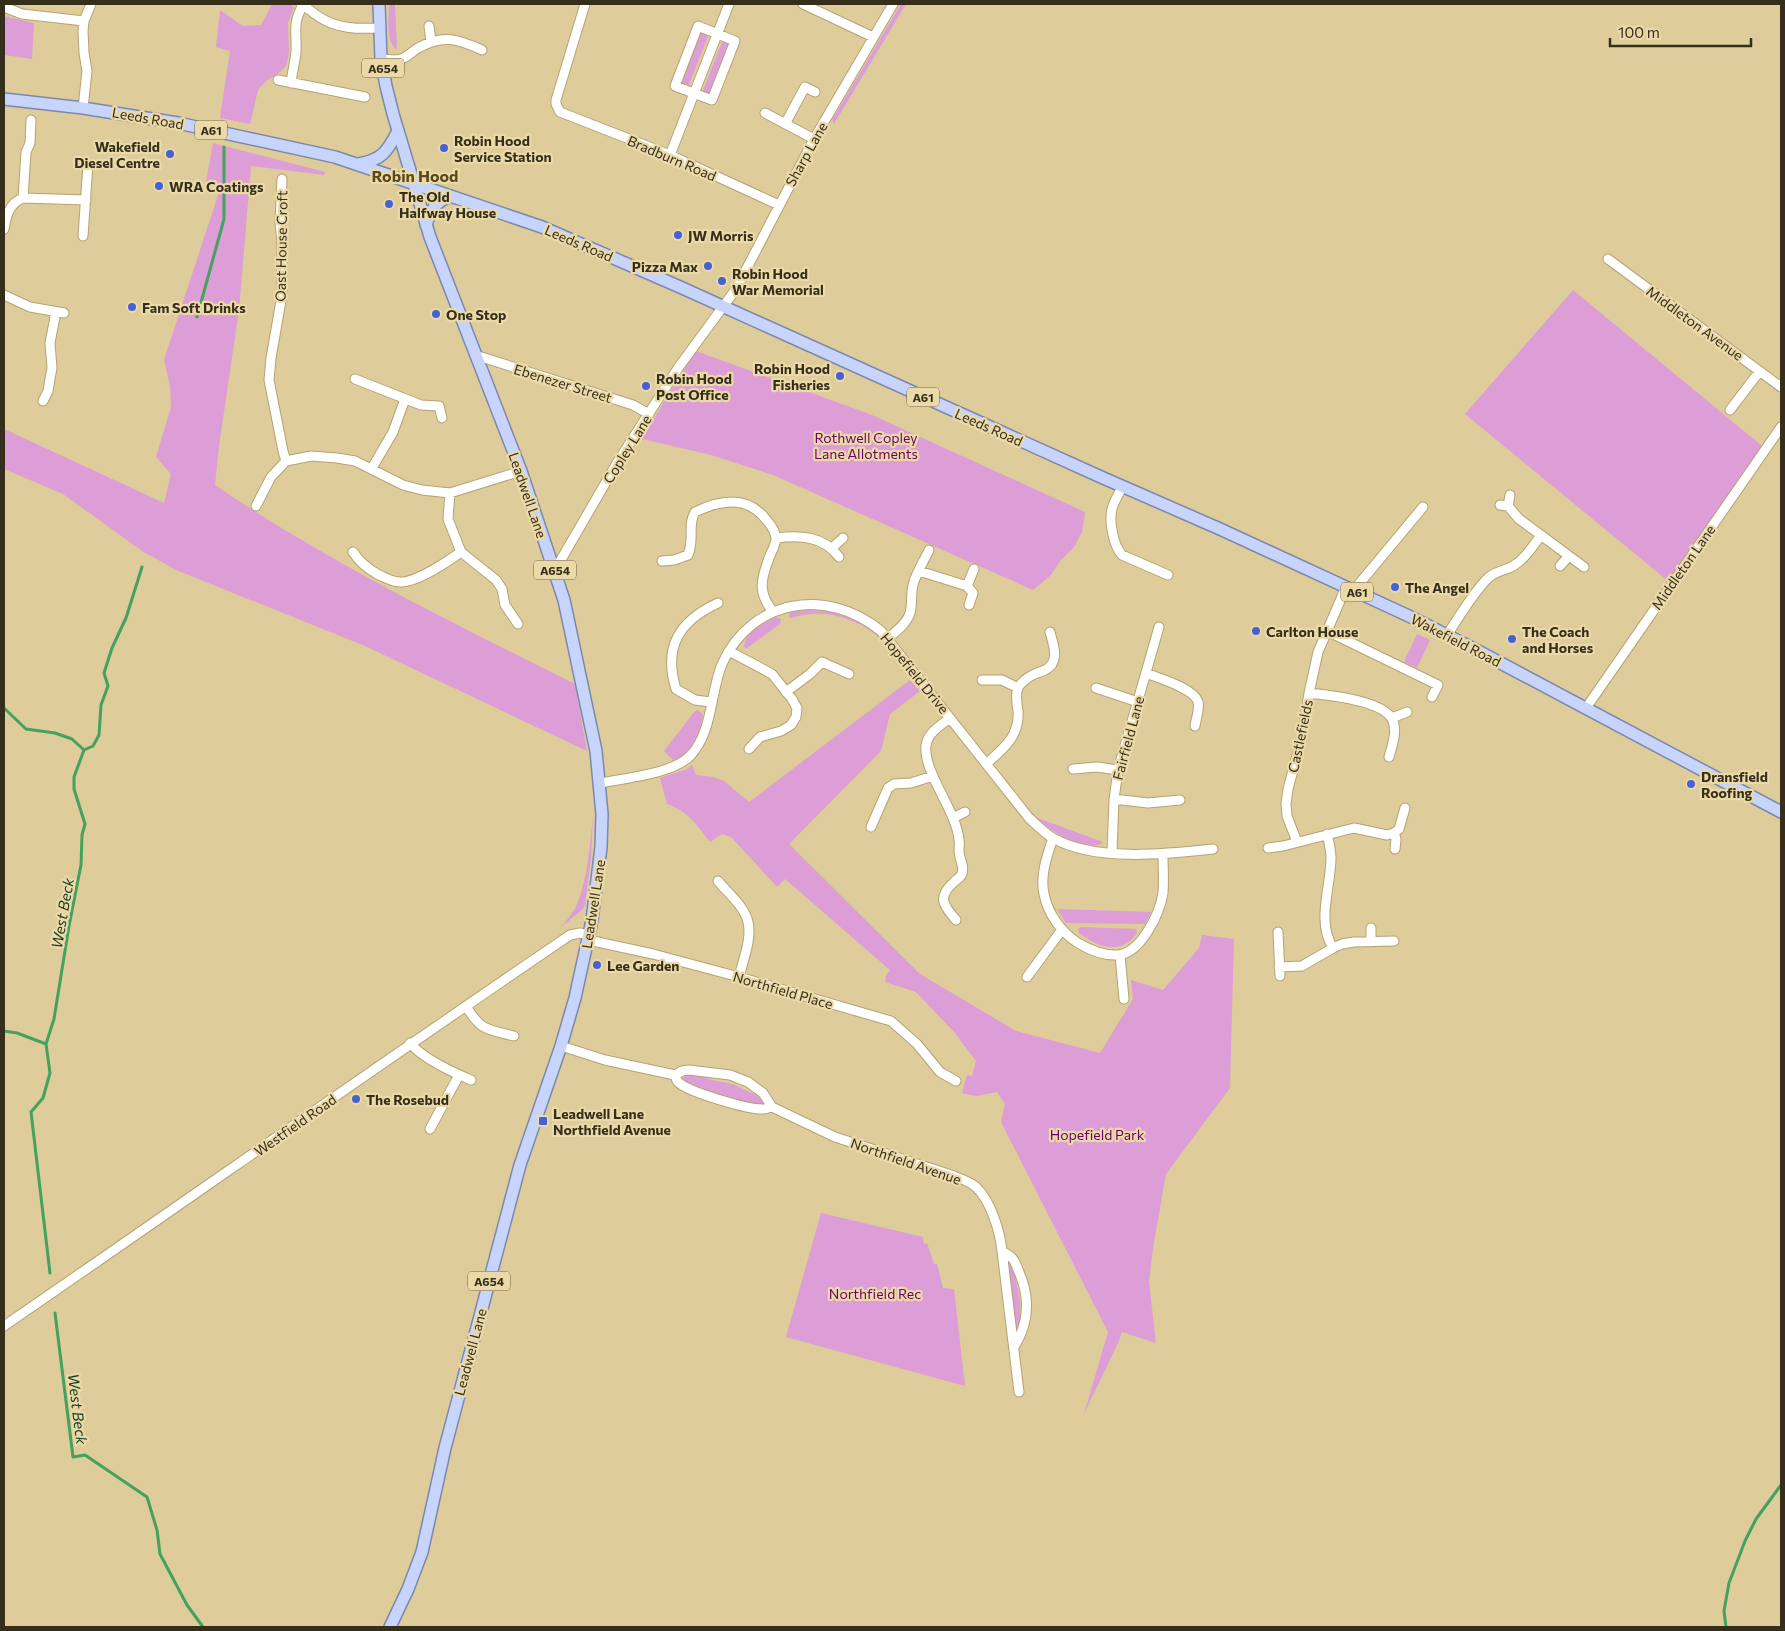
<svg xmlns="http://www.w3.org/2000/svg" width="1785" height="1631" viewBox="0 0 1785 1631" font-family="Commissioner,sans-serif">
	<rect width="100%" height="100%" fill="#decc9b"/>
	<path fill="#dd9dd7" d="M272,4h17l5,3 -6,16 1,31 -3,12 -7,7 -13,8 -8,9 -8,34 -30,-6 10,-67 -14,-4 4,-37 23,16 18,-1z
		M389,4h6l2,46c-12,-8 -8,-33 -8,-46z
		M901,4h5l-72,120 -2,-4z
		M4,16l30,7 -2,36 -28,-4z
		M700,30l9,4 -21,53 -9,-4z
		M723,40l8,3 -21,53 -8,-3z
		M213,143l112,29 -1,3 -73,-9 -12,144 -20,136 -4,39c114,78 238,138 360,199l12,67 -222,-105 -189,-76 -34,-19 -79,-57 -59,-25v-40l160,74 7,-29 -15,-17 15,-50 -1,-21 -6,-26 57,-174 -15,-4z
		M1573,290l189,156 -94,135 -203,-167z
		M696,351l176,64 213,97 -3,20 -8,15 -14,14 -9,14 -18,15 -260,-115 -62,-20 -69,-16 26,-44z
		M809,610c51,1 70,23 98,61 -10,-12 -19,-25 -31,-36 -23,-19 -56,-27 -85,-17l-2,-1v-3l2,-2z
		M776,617l5,2 -1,5 -33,24 -3,-1c1,-16 20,-23 32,-30z
		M1417,634l13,6 -13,28 -13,-6z
		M910,680l10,11 -30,23 -9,37 -92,93 131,130 96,57 84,22 33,-54 -2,-19 32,10 36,-42 3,-13 32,4 -4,149 -64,86 -13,74 -4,34 7,61 -34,-11 -4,11 -34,71 24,-82 -107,-210 4,-18 -8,-12 -21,4 -14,-3 5,-18 5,1 4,-15 -22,-29 -38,-40 -31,-10 1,-6 4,-6 -105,-91 -8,8 -46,-50 -9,-3 -12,8c-14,-18 -21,-30 -43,-38l-7,-26 27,-9 5,-4 4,10 17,2 11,4 25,21z
		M698,710l5,5c-3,18 -12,39 -30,45l-9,-9 31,-40z
		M593,816l-2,42 -6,47 -2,4 -23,19c7,-8 14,-16 18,-26 10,-27 12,-58 15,-86z
		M1035,817l68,25 -4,3c-21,5 -49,-15 -64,-28z
		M1057,909l94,3 -6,12 -79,-1z
		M1082,927l54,2 1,4c-16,23 -39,14 -58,0l-1,-5z
		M686,1074h14c10,9 21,6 35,11 7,3 14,8 22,10l7,8v2l-6,1c-16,-4 -67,-15 -75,-28z
		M821,1213l102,24 1,7 3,-1 7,21h3l6,24 11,1 11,97 -179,-49z
		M1008,1262h3l7,16 -2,2 4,21v21l2,1 -6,11z"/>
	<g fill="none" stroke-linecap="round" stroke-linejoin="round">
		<path stroke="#44a25d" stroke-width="3" d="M197,317l27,-98v-72
			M4,708l22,21 29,4 17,6 12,11
			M4,1031l13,2 29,11
			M50,1273l-19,-161 12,-14 7,-25 -4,-29 8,-25 15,-93 12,-61 1,-30 3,-11 -11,-35v-12l10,-27 9,-4 6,-11 2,-30 7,-19 -4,-13 8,-25 14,-30 16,-51
			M55,1313l18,144 12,-2 62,42 10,33 3,24 27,51 16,22
			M1726,1627l-2,-16 5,-28 16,-42 11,-22 25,-34"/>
		<defs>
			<path id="minor" d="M301,4c7,4 13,10 20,14 17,11 38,11 58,10
				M585,4l-29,96v4l4,8 110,43 109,50
				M803,4l70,33
				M4,7l18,7 62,7
				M429,26l2,16
				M698,26l37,15 -23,59 -37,-14z
				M381,59c6,0 15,2 20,0 6,-2 12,-8 17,-11 25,-14 40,-9 64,2
				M278,80l87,17
				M291,83c1,-10 4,-21 5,-31 1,-21 -4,-28 7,-47
				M83,108l4,-37 -3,-18 -1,-22 1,-10 7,-17
				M765,113l49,26
				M785,124l20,-37 10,5
				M670,155l59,-151
				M282,179l-2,43 2,21v52l-11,63 -2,22 14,71 3,10
				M23,198l63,2
				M4,229c2,-12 5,-26 19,-31l3,-46 4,-9 1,-23
				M83,236l5,-72
				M1608,259l173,128
				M4,295l26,12 34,6
				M475,355l158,50 16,9
				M355,379l66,26 18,1 3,12
				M43,401l5,-10 2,-12 2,-11 -2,-25 6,-31
				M1730,410l29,-38
				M372,468l21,-36 12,-33
				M1122,487c-3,7 -8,14 -10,22 -3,12 1,36 10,46l46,20
				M450,493l-2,26 13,33 35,28 6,9 3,16 13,19
				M1500,505l8,1 2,-11
				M256,506l15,-29 15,-16 25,-5 26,2 18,3 48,24 19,5 28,3 71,-22
				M1508,506l11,13 65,48
				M776,538c24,-3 48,-2 63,19
				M833,547l10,-9
				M353,552c7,11 15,17 26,23 7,3 15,8 23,7 16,-1 45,-20 59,-30
				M662,561l12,-1 14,-5c7,-17 -1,-30 7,-43 27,-13 54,-17 73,10 4,4 8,12 8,17 -1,8 -6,15 -8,22 -8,21 -9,33 5,51
				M1560,566l8,-9
				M555,570l62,-107 61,-95 58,-79 78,-150 79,-135
				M919,571l48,15
				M1354,590l69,-83
				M969,605l4,-12 -6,-7 7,-17
				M1327,631l111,54 -6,12
				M1447,635c13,-19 25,-41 41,-57 8,-7 16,-7 25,-12 12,-7 20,-20 28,-31
				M888,638c10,-8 22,-17 23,-30 1,-8 0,-15 2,-23 3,-12 11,-24 16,-35
				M729,651l43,23 20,25 5,9 -1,9 -5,8 -10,6 -21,6 -11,12
				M1146,673c12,5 48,15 52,29 2,7 -2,16 -3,24
				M982,680h20l16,8
				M1096,688l42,14
				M786,692l24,-18 12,-12 27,12
				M1309,693c19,2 73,7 83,26 6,11 0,27 -3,38
				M711,702l-16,-2 -19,-11c-13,-42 3,-68 42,-86
				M1586,708l195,-281
				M950,718c-9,7 -23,15 -24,28 -3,26 31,66 33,94 1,4 0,7 0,11 0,8 6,15 3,23 -2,4 -5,5 -8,8 -17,15 -11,23 2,38
				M1392,718l15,-6
				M986,764c17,-15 34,-28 32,-53 -1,-7 -3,-16 0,-23 1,-3 5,-6 7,-8 6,-6 13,-7 20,-10 16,-8 8,-26 5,-38
				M1073,769l24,-2 21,3
				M600,783c26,-5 72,-9 90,-27 23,-24 20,-63 32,-92 30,-66 106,-77 159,-33l148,187c8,7 15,15 24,20 42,24 113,16 160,11
				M1114,799l34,4 32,-3
				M953,818l12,-6
				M871,827l17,-39 6,-4 17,-1 22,-7
				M1394,833l2,6 -1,10
				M1327,834c2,8 4,16 4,24 0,29 -15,63 2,90
				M1053,838c-6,18 -13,37 -9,56 4,20 17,38 34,49 12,7 26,13 40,12 23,-2 42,-42 45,-62 1,-13 0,-26 0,-39
				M1297,842l-10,-26 -1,-12 2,-15 14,-52 7,-44 9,-41 28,-65
				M1268,848l15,-2 71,-18 33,7 7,-2 5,-4 6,-21
				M1112,852l2,-53 4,-29 41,-143
				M718,881c10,12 27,26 30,41 4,17 -5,38 -9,55
				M1278,932l2,44
				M588,940l65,14 86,23 152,44 26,23 23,28 16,9
				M1371,942v-14
				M1120,955l4,44
				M1279,967l23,-1 31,-18 9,-4 12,-2 40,-1
				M1027,977l34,-46
				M466,1006c15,25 20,23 48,30
				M410,1043c13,16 42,29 61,37
				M561,1046l44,14 70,15 7,-4 7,-1 41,5 18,7 15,11 9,14 63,30 116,38c8,3 18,6 25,12 15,14 24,45 26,64 3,2 7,4 10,7 3,3 5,9 7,14 11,25 10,51 -5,75
				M675,1075c1,2 1,5 3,7 10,10 71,28 86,27 2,0 6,-2 8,-2
				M430,1129l29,-54
				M1002,1251l17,141
				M4,1326c189,-130 376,-262 566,-391l10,-2 9,2"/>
			<path id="major" d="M379,4l2,55 5,27 7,28 37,123 91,234 43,129 32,151 6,63 -1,33 -9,73 -17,78 -14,48 -41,119 -75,283 -23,104 -14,37 -18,38
				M4,99l79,9 95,15 157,34 207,70 138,60 421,190 119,52 191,88 69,35 301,160
				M358,164c24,-4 29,-12 40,-33
				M426,225c5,-16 10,-24 25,-29"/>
		</defs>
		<use href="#minor" stroke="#b5a374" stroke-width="11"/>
		<use href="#major" stroke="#7c88ab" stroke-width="14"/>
		<use href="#minor" stroke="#fff" stroke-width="9"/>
		<use href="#major" stroke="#c7d4fb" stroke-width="11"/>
	</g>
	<g fill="#4661d5" stroke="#ebd9a8" stroke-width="2">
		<circle cx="444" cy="148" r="5"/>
		<circle cx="170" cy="154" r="5"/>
		<circle cx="159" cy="186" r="5"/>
		<circle cx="389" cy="204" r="5"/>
		<circle cx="678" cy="235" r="5"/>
		<circle cx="708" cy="266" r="5"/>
		<circle cx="722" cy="281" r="5"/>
		<circle cx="132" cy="307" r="5"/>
		<circle cx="436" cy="314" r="5"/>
		<circle cx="840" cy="376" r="5"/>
		<circle cx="646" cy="386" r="5"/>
		<circle cx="1395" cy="587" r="5"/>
		<circle cx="1256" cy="631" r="5"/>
		<circle cx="1512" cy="639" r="5"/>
		<circle cx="1691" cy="784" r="5"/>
		<circle cx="597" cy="965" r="5"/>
		<circle cx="356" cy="1099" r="5"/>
		<rect x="538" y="1116" width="10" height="10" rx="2.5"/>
	</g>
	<g text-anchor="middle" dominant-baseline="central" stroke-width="4.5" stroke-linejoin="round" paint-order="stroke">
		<g fill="#ebd9a8" stroke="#6c6145" stroke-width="1">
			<rect x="362" y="58.5" width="42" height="19" rx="4"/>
			<rect x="195" y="120.5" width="32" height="19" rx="4"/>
			<rect x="907" y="387.5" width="32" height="19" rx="4"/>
			<rect x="534" y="560.5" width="42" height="19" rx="4"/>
			<rect x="1341" y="582.5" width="32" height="19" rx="4"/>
			<rect x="468" y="1271.5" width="42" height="19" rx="4"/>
		</g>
		<g font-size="12" font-weight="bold" fill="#352e1a">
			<text x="383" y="68">A654</text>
			<text x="211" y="130">A61</text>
			<text x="923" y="397">A61</text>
			<text x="555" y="570">A654</text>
			<text x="1357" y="592">A61</text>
			<text x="489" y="1281">A654</text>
		</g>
		<g font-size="14" fill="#352e1a" stroke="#ebd9a8">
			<text transform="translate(148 118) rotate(10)">Leeds Road</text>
			<text transform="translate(806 154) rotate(-61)">Sharp Lane</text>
			<text transform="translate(672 158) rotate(23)">Bradburn Road</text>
			<text transform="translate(579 243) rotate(23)">Leeds Road</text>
			<text transform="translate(281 246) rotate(-89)">Oast House Croft</text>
			<text transform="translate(1695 323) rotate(36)">Middleton Avenue</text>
			<text transform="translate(563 383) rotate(17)">Ebenezer Street</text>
			<text transform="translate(989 427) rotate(24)">Leeds Road</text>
			<text transform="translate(627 449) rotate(-58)">Copley Lane</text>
			<text transform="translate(528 495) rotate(71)">Leadwell Lane</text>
			<text transform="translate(1683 567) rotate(-55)">Middleton Lane</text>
			<text transform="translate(1456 640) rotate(27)">Wakefield Road</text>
			<text transform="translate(915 673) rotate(51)">Hopefield Drive</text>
			<text transform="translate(1300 736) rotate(-78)">Castlefields</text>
			<text transform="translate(1128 738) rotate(-75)">Fairfield Lane</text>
			<text transform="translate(593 904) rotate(-81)">Leadwell Lane</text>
			<text transform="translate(783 990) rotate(16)">Northfield Place</text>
			<text transform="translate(295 1125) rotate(-35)">Westfield Road</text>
			<text transform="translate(906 1161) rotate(19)">Northfield Avenue</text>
			<text transform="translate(470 1352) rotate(-75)">Leadwell Lane</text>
		</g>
		<g font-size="14" font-weight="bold" fill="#352e1a" stroke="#ebd9a8" text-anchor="start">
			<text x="454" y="140">Robin Hood<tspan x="454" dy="16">Service Station</tspan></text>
			<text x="160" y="146" text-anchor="end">Wakefield<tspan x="160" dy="16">Diesel Centre</tspan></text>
			<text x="169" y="186">WRA Coatings</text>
			<text x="399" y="196">The Old<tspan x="399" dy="16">Halfway House</tspan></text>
			<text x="688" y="235">JW Morris</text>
			<text x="698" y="266" text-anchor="end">Pizza Max</text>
			<text x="732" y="273">Robin Hood<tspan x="732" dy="16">War Memorial</tspan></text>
			<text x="142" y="307">Fam Soft Drinks</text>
			<text x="446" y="314">One Stop</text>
			<text x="830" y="368" text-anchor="end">Robin Hood<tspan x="830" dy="16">Fisheries</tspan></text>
			<text x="656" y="378">Robin Hood<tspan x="656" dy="16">Post Office</tspan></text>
			<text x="1405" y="587">The Angel</text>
			<text x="1266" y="631">Carlton House</text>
			<text x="1522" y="631">The Coach<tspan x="1522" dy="16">and Horses</tspan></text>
			<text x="1701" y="776">Dransfield<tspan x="1701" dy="16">Roofing</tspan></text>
			<text x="607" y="965">Lee Garden</text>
			<text x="366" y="1099">The Rosebud</text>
			<text x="553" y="1113">Leadwell Lane<tspan x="553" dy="16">Northfield Avenue</tspan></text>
		</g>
		<g font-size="14" fill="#690066" stroke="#ebd9a8">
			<text x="866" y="437">Rothwell Copley<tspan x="866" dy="16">Lane Allotments</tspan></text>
			<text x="1097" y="1134">Hopefield Park</text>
			<text x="875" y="1293">Northfield Rec</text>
		</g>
		<g font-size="15" font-style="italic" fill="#173d21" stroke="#ebd9a8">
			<text transform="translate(62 913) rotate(-80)">West Beck</text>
			<text transform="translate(78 1409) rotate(83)">West Beck</text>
		</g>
		<g font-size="16" font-weight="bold" fill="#59481a" stroke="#ebd9a8">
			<text x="415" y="175">Robin Hood</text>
		</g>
	</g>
	<rect width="1785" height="1631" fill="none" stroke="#352e1a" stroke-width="10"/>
	<path d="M1610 38v8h141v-8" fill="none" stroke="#352e1a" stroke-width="2.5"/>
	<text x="1618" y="38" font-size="15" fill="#352e1a" stroke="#ebd9a8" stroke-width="4" paint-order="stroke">100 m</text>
</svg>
